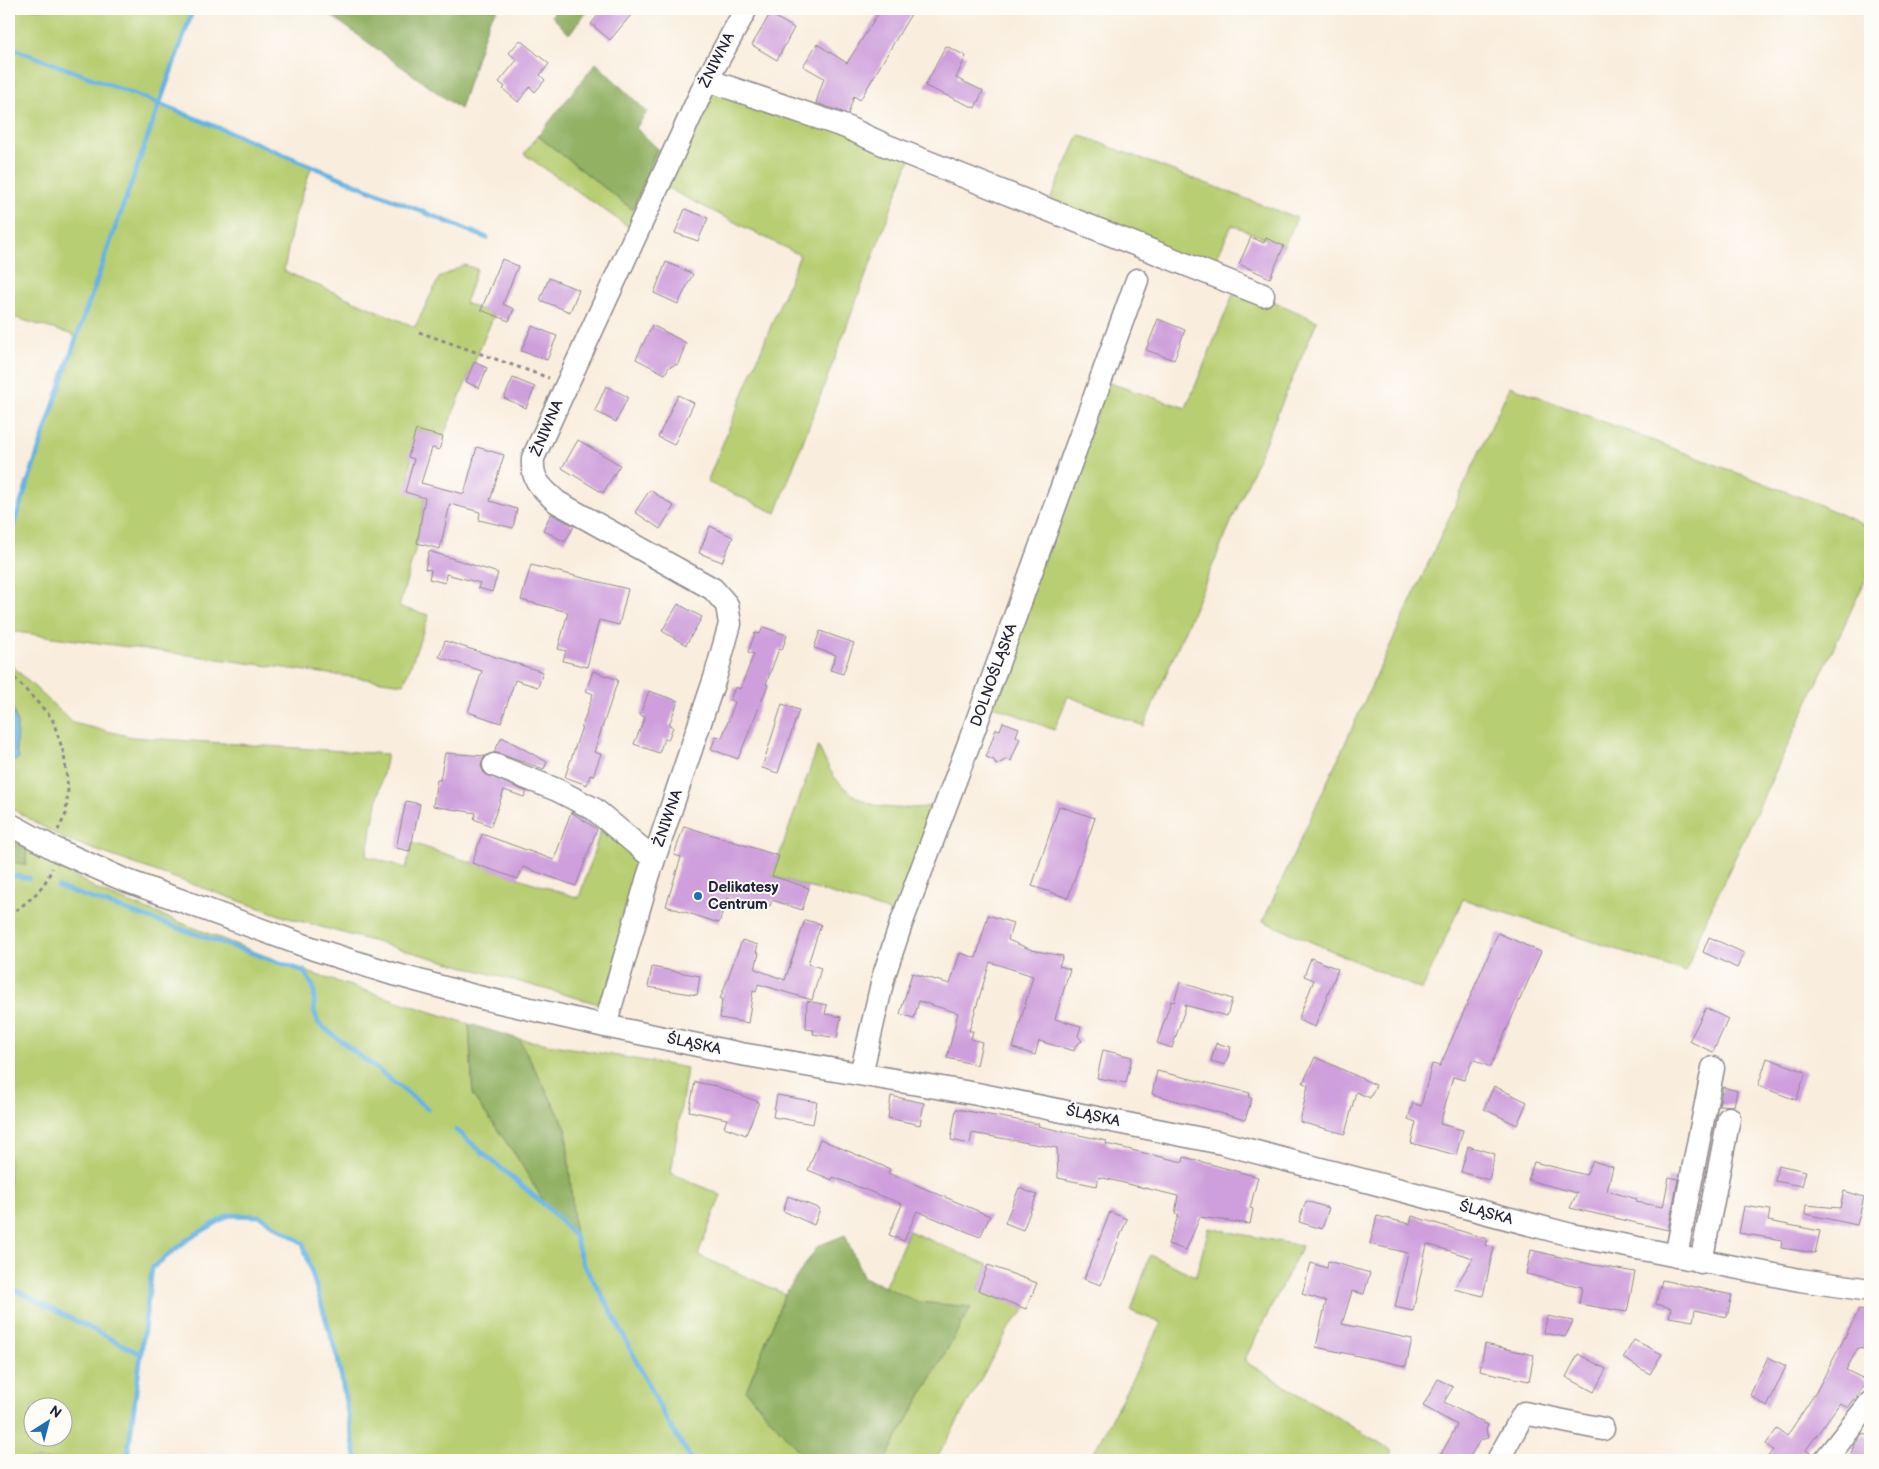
<svg xmlns="http://www.w3.org/2000/svg" width="1879" height="1469" viewBox="0 0 1879 1469" font-family="'Balsamiq Sans',sans-serif">
	<rect width="100%" height="100%" fill="#fdfcf7"/>
	<filter id="ink" filterUnits="userSpaceOnUse"><feTurbulence type="fractalNoise" baseFrequency=".02" numOctaves="2"/><feDisplacementMap in="SourceGraphic" scale="10" xChannelSelector="R" yChannelSelector="G"/><feConvolveMatrix kernelMatrix="1 2 1 2 8 2 1 2 1" color-interpolation-filters="sRGB"/></filter>
	<filter id="wash" filterUnits="userSpaceOnUse"><feTurbulence type="fractalNoise" baseFrequency=".0096" numOctaves="4" result="noise"/><feDisplacementMap in="SourceGraphic" scale="20" xChannelSelector="R" yChannelSelector="G"/><feGaussianBlur stdDeviation="1.12" result="paint"/><feColorMatrix in="noise" values="0 0 0 0 0 0 0 0 0 0 0 0 0 0 0 0 0 1.4 0 .05"/><feComposite in="paint" operator="in"/></filter>
	<g filter="url(#wash)">
		<rect width="100%" height="100%" fill="#f9eddd"/>
		<path fill="#b8ce72" stroke="#6d7856" fill-rule="evenodd" d="M9,9h184l-33,94 152,62 -19,57 -9,49 131,56 24,-49 25,-13 13,4 -12,34 29,12 -51,122 -27,-7 -8,49 17,19 -8,45 -18,64 30,8 -25,69 -395,-53v-92l68,-203 -68,-20z
			M707,80l204,76 -135,357 -69,-31 93,-227 -141,-71 -23,48 -112,-78 14,-18 95,74 24,-62 12,11z
			M1079,135l218,83 -13,28 -52,-21 -23,49 -163,-65z
			M1237,285l80,36 -173,405 -76,-30 -14,34 -67,-27 122,-320 77,25z
			M1510,386l306,117 54,25v42l-168,358 -16,44 -223,-73 -41,91 -159,-69z
			M9,663l64,60 59,14 255,17 -21,102 40,12 6,-25 167,55 26,-81 49,42 -44,148 -325,-90 -221,-78 -55,-32v-43l10,-6 -3,-7 1,-28 -8,-26z
			M818,746c5,10 11,24 18,33 32,37 67,30 110,26l-42,111 -132,-40z
			M27,848l73,43 204,80 165,53 4,72 101,140 -8,-108 -47,-89 168,29 -16,105 50,22 -23,60 87,39 -39,97 61,69h-448l-3,-3 -18,-98 -35,-116 -43,-27 -31,-1 -41,24 -36,29 -25,192h-118v-599l17,4zM32,1406h30v30h-30z
			M1209,1228l93,18 -58,115 149,90 -6,9h-297l71,-137 -30,-12 19,-56 46,21z
			M909,1231l79,34 -10,25 48,19 -17,19 -73,132h-51l86,-153 -53,-5 -34,-14z"/>
		<path fill="#92b164" stroke="#5a6a50" d="M322,9h-1h177l-9,11 -29,89z
			M556,9h33l-20,25 -17,-18z
			M596,63l51,49 -11,16 21,20 -24,62 -95,-74z
			M9,839l18,9 -1,17 -17,-4z
			M469,1024l50,15 47,89 9,108 -28,-29 -32,-53 -42,-58z
			M845,1235l18,42 55,25 53,5 -86,153h-78l-61,-69 39,-97 33,-48z"/>
		<path fill="#67b4e1" stroke="#446b8e" d="M9,697l8,26 -1,28 3,7 -10,6z"/>
		<g fill="none" stroke-linecap="round" stroke-linejoin="round">
			<path stroke="#67b4e1" stroke-width="5" d="M9,47l151,57 327,134
				M9,539l68,-203 116,-327
				M9,875l20,3
				M58,887l246,84 10,17v22l4,13 110,86
				M456,1130l91,77 28,29 7,26 26,43 59,116 25,39
				M9,1287l132,67
				M127,1460l25,-192 36,-29 41,-24 31,1 43,27 35,116 18,98 3,3"/>
		</g>
		<g id="blocks">
			<path fill="#ce9fdc" d="M603,9h33l-26,31 -19,-16z
				M881,9h33l-54,91 -6,-4 -6,18 -32,-11 8,-25 -21,-12 14,-22 30,19z
				M770,14l24,14 -17,32 -25,-15z
				M520,40l29,24 -9,11 5,5 -10,12 -5,-5 -12,15 -15,-13 2,-2 -6,-5 18,-22 -8,-7z
				M946,46l20,10 -10,22 27,13 -8,17 -50,-22z
				M685,209l23,9 -10,23 -23,-8z
				M1251,237l13,6 2,-5 18,8 -14,32 -31,-14z
				M502,259l16,7 -15,38 11,5 -5,12 -28,-11z
				M666,262l27,12 -15,30 -24,-11z
				M549,278l30,12 -9,22 -30,-12z
				M1158,319l27,11 -11,30 -28,-10z
				M652,325l34,18 -8,21 -9,3 -4,7 -29,-15z
				M532,326l25,10 -10,24 -26,-9z
				M474,362l13,6 -8,20 -13,-6z
				M513,378l22,9 -9,21 -22,-10z
				M606,386l22,11 -12,25 -21,-11z
				M678,395l16,8 -20,42 -16,-8z
				M416,430l27,7 -4,13 -7,-2 -11,35 43,11 13,-47 27,8 -14,46 27,8 -4,19 -34,-8 1,-8 -30,-8 -10,45 -23,-6 8,-45 -20,-6 9,-33 -6,-2z
				M578,440l42,25 -17,28 -41,-25z
				M650,490l24,16 -14,23 -25,-17z
				M551,514l23,12 -9,16 -22,-12z
				M710,526l23,11 -11,25 -23,-9z
				M429,551l69,22 -6,19 -14,-4 2,-5 -34,-9 -1,9 -16,-4 2,-9 -6,-1z
				M531,565l97,24 -9,36 -20,-5 -12,47 -24,-6 3,-10 -8,-2 10,-37 -47,-12z
				M678,604l24,13 -16,28 -24,-14z
				M763,627l24,8 -5,15 -3,-1 -13,35 2,1 -30,74 -27,-10 5,-13 6,2 13,-36 -5,-2 5,-13 5,2 14,-35 -6,-2 7,-19 5,1z
				M820,631l34,12 -11,31 -13,-4 6,-15 -22,-7z
				M445,641l98,31 -5,15 -23,-7 -14,43 -33,-11 14,-41 -43,-14z
				M593,671l25,9 -24,72 7,2 -8,22 -3,-1 -3,10 -22,-8 28,-83 -7,-3z
				M649,691l29,10 -9,24 4,2 -5,13 -4,-1 -5,14 -25,-9 11,-27 -5,-2z
				M782,704l17,6 -21,63 -16,-5z
				M1003,722l16,6 -3,8 4,2 -9,23 -4,-2 -11,6 -2,-5 -8,-3 10,-28 4,1z
				M502,737l45,25 -3,7 -50,-17z
				M445,753l40,3 -4,10 3,7 43,19 -3,5 -20,-7 -13,36 -17,-7 2,-6 -43,-7 4,-26h3z
				M406,801l14,3 -10,47 -14,-3z
				M1059,806l36,12 -27,80 -36,-12z
				M571,812l26,17 -21,57 -53,-19 -5,12 -46,-16 10,-29 72,26z
				M684,826l95,30 -7,20 37,12 -7,22 -30,-10 -2,6 -21,-6 -1,4 -21,-6 -8,25 -53,-17 15,-49 -7,-2z
				M988,915l25,8 -5,17 24,10 31,6 -4,10 11,3 -15,50 26,7 -3,10 4,5 -6,4 -2,6 -35,-10 -4,14 -22,-7 20,-72 -43,-14 -21,69h4l-2,8 11,3 -5,23 -30,-7 11,-45 -39,-12 -5,17 -14,-4 12,-41 38,11 10,-31 16,5z
				M805,920l16,4 -13,40 13,4 -9,32 -54,-16 -2,8 -3,-1 -5,32 -28,-5 2,-19h-2l22,-59 16,5 -2,7 3,1 -4,16 30,11z
				M1498,933l43,19 -51,115 -17,-8 -9,21 -11,-3 -13,47 23,6 -7,25 -45,-12 5,-21 -8,-3 5,-16 8,3 11,-42 8,2z
				M1709,937l35,16 -7,15 -34,-16z
				M1311,958l27,11 -23,58 -17,-7 16,-40 -10,-4z
				M652,967l48,9 -3,19 -49,-8z
				M1180,982l52,17 -5,17 -43,-11 2,1 -14,42 -15,-5 14,-42 3,1z
				M807,1001l20,4 -2,9 16,3 -4,21 -24,-4 1,-4 -8,-1z
				M1706,1008l22,11 -15,33 -24,-11z
				M1216,1043l15,4 -6,18 -14,-4z
				M1103,1050l29,7 -6,26 -29,-5z
				M1315,1057l61,28 -6,13 -14,-6 -11,42 -45,-12 8,-37 -5,-2z
				M1767,1058l39,14 -10,28 -38,-14z
				M1157,1071l93,22 -1,5h3l-7,22 -93,-26z
				M695,1082l21,4 43,16 -13,33 -22,-8 3,-8 -38,-8z
				M1494,1086l33,16 -10,23 -33,-16z
				M1723,1087l14,4 -3,15 -15,-1z
				M777,1095l40,7 -4,22 -40,-7z
				M891,1096l33,7 -4,22 -32,-7z
				M956,1109l83,15 -1,2 69,15 -1,3 77,18 1,-5 74,20 -8,31 3,1 -3,15 -50,-7 -14,33 -18,-6 11,-30h-4l3,-18 -79,-19 -2,9 -39,-8 -1,-30 -85,-15 -2,11 -19,-4z
				M820,1139l70,30 -2,4 102,43 -10,21 -63,-26 -13,30 -15,-6 13,-31 -69,-27 -1,3 -24,-10z
				M1468,1146l27,8 -6,26 -28,-8z
				M1593,1161l20,6 -6,24 30,8 -1,3 27,5 6,-30 9,2 -10,51 -98,-22 7,-15 -49,-13 6,-18 52,13z
				M1778,1165l28,6 -4,15 -27,-5z
				M1019,1188l18,7 -14,35 -18,-7z
				M1844,1191l20,6 -7,28 -52,-11 1,-9 34,3z
				M788,1196l32,13 -6,16 -31,-14z
				M1306,1201l23,7 -7,21 -23,-7z
				M1744,1206l26,4 -2,11 52,10 -5,22 -34,-5 1,-8 -43,-7z
				M1110,1212l17,7 -26,66 -17,-6z
				M1377,1216l33,8 2,-8 75,23 -2,6 9,2 -11,49 -29,-7 19,-31 -46,-14 -14,67 -18,-4 13,-54 -38,-9z
				M1531,1250l63,15 41,7 -8,40 -48,-8 3,-17 -56,-13z
				M1328,1261l42,12 -6,21 -12,-3 -10,33 70,15 -6,27 -90,-19 10,-46 -24,-7 9,-31 16,5z
				M988,1265l49,18 -11,26 -48,-19z
				M1662,1280l70,15 -5,22 -32,-7 -2,11 -24,-4 2,-9 -15,-4z
				M1859,1310l11,2v19l-7,18 -5,-1 -12,22 22,11 -20,27 -8,-5 -34,47 7,5 -1,5h-47l8,-10 -7,-6 11,-15 10,7 29,-44z
				M1547,1316l26,5 -8,16 -21,-4z
				M1634,1340l28,14 -12,20 -27,-16z
				M1485,1344l49,11 -5,26 -49,-10z
				M1578,1354l28,15 -12,23 -28,-15z
				M1768,1357l18,9 -19,41 -17,-12z
				M1438,1379l15,8 -9,15 44,23 -2,5 2,8 -8,2 -12,20h-30l19,-35 -34,-19z
				M1862,1434l8,2v24l-19,-3 4,-13z"/>
		</g>
	</g>
	<g filter="url(#ink)">
		<use href="#blocks" fill-opacity="0" stroke="#8e888c" stroke-width="1"/>
		<g fill="none" stroke-linecap="round" stroke-linejoin="round">
			<defs>
				<path id="minor" d="M707,80l139,47 39,18 378,150
					M494,765l63,25 37,19 60,50
					M9,824l48,26 65,29 192,70 76,24 88,24 127,29 136,28 236,40 245,49 349,92 229,45 70,10
					M605,1026l43,-149 67,-199 15,-54 -3,-19 -14,-16 -156,-87c-15,-14 -26,-21 -24,-44l174,-378 39,-71
					M861,1074l23,-99 17,-51 67,-178 169,-466
					M1676,1256l37,-188
					M1701,1262l28,-144
					M1498,1460l26,-47 79,16
					M1825,1460l45,-57"/>
			</defs>
			<use href="#minor" stroke="#8e888c" stroke-width="25"/>
			<path stroke="#8e888c" stroke-width="3" stroke-dasharray="4 4" stroke-linecap="butt" d="M419,332l130,46
				M9,672l43,46 12,36 4,35 -2,25 -8,16
				M9,915c19,-13 35,-25 43,-47"/>
			<use href="#minor" stroke="#fff" stroke-width="22"/>
		</g>
	</g>
	<circle fill="#1f6fb2" stroke="#fdfcf7" stroke-width="2" cx="698" cy="896" r="5"/>
	<g text-anchor="middle" dominant-baseline="central" stroke-width="4" stroke-linejoin="round" paint-order="stroke">
		<g font-size="15" fill="#22223b" stroke="#fdfcf7">
			<text transform="translate(717 60) rotate(-63)">ŻNIWNA</text>
			<text transform="translate(547 428) rotate(-67)">ŻNIWNA</text>
			<text transform="translate(994 675) rotate(-70)">DOLNOŚLĄSKA</text>
			<text transform="translate(668 818) rotate(-71)">ŻNIWNA</text>
			<text transform="translate(694 1044) rotate(12)">ŚLĄSKA</text>
			<text transform="translate(1093 1116) rotate(12)">ŚLĄSKA</text>
			<text transform="translate(1486 1213) rotate(15)">ŚLĄSKA</text>
		</g>
		<g font-size="15" font-weight="bold" fill="#22223b" stroke="#fdfcf7" text-anchor="start">
			<text x="708" y="887">Delikatesy<tspan x="708" dy="17">Centrum</tspan></text>
		</g>
	</g>
	<rect width="1879" height="1469" fill="none" stroke="#fdfcf7" stroke-width="30"/>
	<g transform="translate(48 1422) rotate(36)"><circle r="24" fill="#fdfcf7" stroke="#a5a5ac"/>
	<path d="M0-4L9 19L0 12L-9 19Z" fill="#1f6fb2"/>
	<text y="-8" font-size="14" font-weight="bold" text-anchor="middle" fill="#22223b">N</text>
	</g>
</svg>
